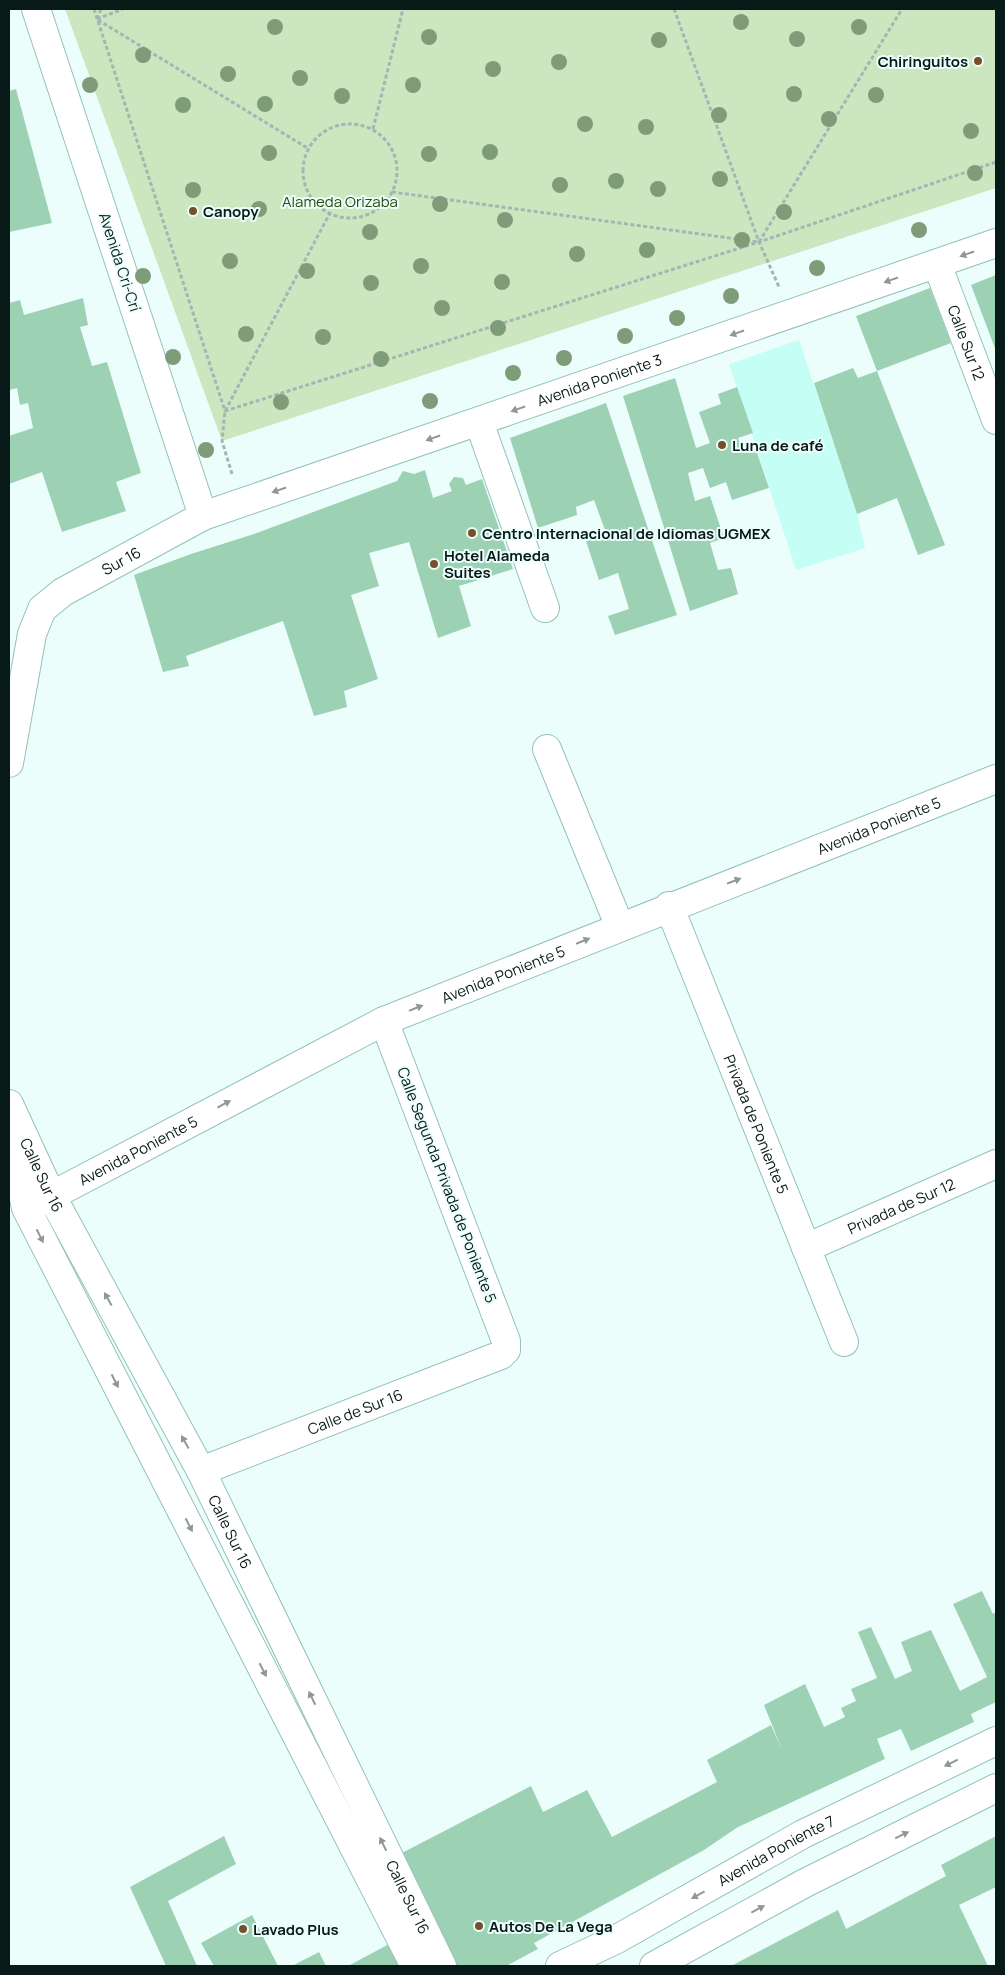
<svg xmlns="http://www.w3.org/2000/svg" width="1005" height="1975" viewBox="0 0 1005 1975" font-family="Manrope,sans-serif">
	<rect width="100%" height="100%" fill="#ecfefb"/>
	<path fill="#c4fef4" d="M799,340l58,174 8,34 -69,22 -67,-206z"/>
	<path fill="#cce6c0" d="M65,9h931v179l-774,253z"/>
	<path fill="#9cd1b4" d="M16,89l36,134 -43,9v-141z
		M996,275v76l-25,-66z
		M930,288l21,55 -74,28 -21,-55z
		M83,298l5,27 -8,2 12,39 15,-4 34,111 -25,9 10,29 -64,21 -20,-60 -33,12v-48l24,-8 -5,-25 -8,2 -3,-17 -8,2v-87l11,-3 4,15z
		M853,368l5,10 19,-7 68,174 -27,10 -21,-57 -40,16 -43,-131z
		M675,378l21,70 14,-5 -11,-31 22,-8 -3,-10 19,-7 16,46 -15,5 4,13 13,-4 14,41 -37,12 -6,-18 -16,6 -7,-20 -15,5 7,28 15,-5 14,42 -14,5 8,27 13,-2 7,26 -48,17 -67,-215z
		M606,403l71,212 -62,20 -7,-19 21,-7 -11,-36 -19,7 -14,-42 20,-8 -11,-30 -18,7 1,8 -39,13 -28,-90z
		M425,470l8,28 19,-7 -3,-7 5,-7 9,1 3,7 16,-6 31,90 -54,17 12,40 -33,12 -29,-96 -40,11 10,33 -28,9 27,84 -34,12 3,16 -33,9 -31,-95 -97,35 3,10 -26,6 -29,-97 57,-21 63,-20 143,-53 6,-10 11,3z
		M982,1591l11,23 3,-2v90l-25,12 3,8 -63,29 -10,-22 -24,10 8,20 -147,68 -34,23 -170,93 4,6 -32,17h-51l-57,-111 133,-69 12,26 44,-22 25,47 105,-55 -10,-22 64,-35 12,27 -19,-47 41,-21 19,43 21,-10 -4,-9 15,-7 -5,-12 26,-11 -19,-46 13,-5 24,52 17,-8 -11,-29 30,-12 29,61 27,-14 -34,-73z
		M224,1836l12,28 -68,37 29,65h-31l-36,-79z
		M996,1836v51l-37,18 29,61h-257l107,-56 8,19 100,-53 -5,-11z
		M252,1915l26,51h-64l-13,-23z
		M391,1943l13,23h-56z
		M319,1952l7,14h-34z"/>
	<g fill="none" stroke-linecap="round" stroke-linejoin="round">
		<defs>
			<g id="minor">
				<path id="s1" d="M937,264l59,156"/>
				<path d="M479,422l66,186"/>
				<path id="s2" d="M203,516l793,-273"/>
				<path d="M547,749l73,178"/>
				<path id="s3" d="M669,906l175,436"/>
				<path id="s4" d="M30,1207l354,-186 612,-242"/>
				<path id="s5" d="M806,1248l190,-84"/>
				<path id="s6" d="M201,1471l300,-116 5,-5v-9l-122,-320"/>
			</g>
			<g id="major">
				<path id="s7" d="M9,763l23,-129 10,-25 21,-17 140,-76 -167,-507"/>
				<path id="s8" d="M9,1104l42,91 150,276 241,495"/>
				<path d="M11,1134l15,74 389,758"/>
				<path id="s9" d="M560,1966l57,-27 186,-105 193,-93"/>
				<path d="M654,1966l151,-83 191,-95"/>
			</g>
		</defs>
		<use href="#minor" stroke="#94c1ba" stroke-width="30"/>
		<use href="#major" stroke="#94c1ba" stroke-width="30"/>
		<path stroke="#a4b6b3" stroke-width="3" stroke-dasharray="4 2.5" stroke-linecap="butt" d="M94,9l131,402 534,-169 237,-80
			M674,9l85,233 20,45
			M97,19l26,-10
			M97,19l4,-10
			M98,20l211,129
			M303 171a47 47 0 1 1 94 0a47 47 0 1 1-94 0Z
			M373,129l30,-120
			M392,192l367,50 143,-233
			M232,474l-10,-33 3,-30 105,-198"/>
		<use href="#minor" stroke="#fff" stroke-width="28"/>
		<use href="#major" stroke="#fff" stroke-width="28"/>
	</g>
	<g fill="#7f9c79">
		<circle cx="741" cy="22" r="8"/>
		<circle cx="275" cy="27" r="8"/>
		<circle cx="859" cy="27" r="8"/>
		<circle cx="429" cy="37" r="8"/>
		<circle cx="797" cy="39" r="8"/>
		<circle cx="659" cy="40" r="8"/>
		<circle cx="143" cy="55" r="8"/>
		<circle cx="559" cy="62" r="8"/>
		<circle cx="493" cy="69" r="8"/>
		<circle cx="228" cy="74" r="8"/>
		<circle cx="300" cy="78" r="8"/>
		<circle cx="90" cy="85" r="8"/>
		<circle cx="413" cy="85" r="8"/>
		<circle cx="794" cy="94" r="8"/>
		<circle cx="876" cy="95" r="8"/>
		<circle cx="342" cy="96" r="8"/>
		<circle cx="265" cy="104" r="8"/>
		<circle cx="183" cy="105" r="8"/>
		<circle cx="719" cy="115" r="8"/>
		<circle cx="829" cy="119" r="8"/>
		<circle cx="585" cy="124" r="8"/>
		<circle cx="646" cy="127" r="8"/>
		<circle cx="971" cy="131" r="8"/>
		<circle cx="490" cy="152" r="8"/>
		<circle cx="269" cy="153" r="8"/>
		<circle cx="429" cy="154" r="8"/>
		<circle cx="975" cy="173" r="8"/>
		<circle cx="720" cy="179" r="8"/>
		<circle cx="616" cy="181" r="8"/>
		<circle cx="560" cy="185" r="8"/>
		<circle cx="658" cy="189" r="8"/>
		<circle cx="193" cy="190" r="8"/>
		<circle cx="440" cy="204" r="8"/>
		<circle cx="259" cy="209" r="8"/>
		<circle cx="784" cy="212" r="8"/>
		<circle cx="505" cy="220" r="8"/>
		<circle cx="919" cy="230" r="8"/>
		<circle cx="370" cy="232" r="8"/>
		<circle cx="742" cy="240" r="8"/>
		<circle cx="647" cy="250" r="8"/>
		<circle cx="577" cy="254" r="8"/>
		<circle cx="230" cy="261" r="8"/>
		<circle cx="421" cy="266" r="8"/>
		<circle cx="817" cy="268" r="8"/>
		<circle cx="307" cy="271" r="8"/>
		<circle cx="143" cy="276" r="8"/>
		<circle cx="502" cy="282" r="8"/>
		<circle cx="371" cy="283" r="8"/>
		<circle cx="731" cy="296" r="8"/>
		<circle cx="442" cy="308" r="8"/>
		<circle cx="677" cy="318" r="8"/>
		<circle cx="498" cy="328" r="8"/>
		<circle cx="246" cy="334" r="8"/>
		<circle cx="625" cy="336" r="8"/>
		<circle cx="323" cy="337" r="8"/>
		<circle cx="173" cy="357" r="8"/>
		<circle cx="564" cy="358" r="8"/>
		<circle cx="381" cy="359" r="8"/>
		<circle cx="513" cy="373" r="8"/>
		<circle cx="430" cy="401" r="8"/>
		<circle cx="281" cy="402" r="8"/>
		<circle cx="206" cy="450" r="8"/>
	</g>
	<defs><path id="oneway-solid" d="M-6-.8H1V-3.2L6.5 0L1 3.2V.8H-6Z" transform="scale(1.25)"/></defs>
	<g fill="#909897">
		<use href="#oneway-solid" transform="translate(967 254) rotate(161)"/>
		<use href="#oneway-solid" transform="translate(891 280) rotate(161)"/>
		<use href="#oneway-solid" transform="translate(737 333) rotate(161)"/>
		<use href="#oneway-solid" transform="translate(518 409) rotate(161)"/>
		<use href="#oneway-solid" transform="translate(433 438) rotate(161)"/>
		<use href="#oneway-solid" transform="translate(279 490) rotate(161)"/>
		<use href="#oneway-solid" transform="translate(734 881) rotate(-21)"/>
		<use href="#oneway-solid" transform="translate(583 941) rotate(-22)"/>
		<use href="#oneway-solid" transform="translate(416 1008) rotate(-22)"/>
		<use href="#oneway-solid" transform="translate(224 1104) rotate(-28)"/>
		<use href="#oneway-solid" transform="translate(40 1236) rotate(63)"/>
		<use href="#oneway-solid" transform="translate(108 1299) rotate(-119)"/>
		<use href="#oneway-solid" transform="translate(115 1381) rotate(63)"/>
		<use href="#oneway-solid" transform="translate(185 1442) rotate(-119)"/>
		<use href="#oneway-solid" transform="translate(189 1525) rotate(63)"/>
		<use href="#oneway-solid" transform="translate(263 1670) rotate(63)"/>
		<use href="#oneway-solid" transform="translate(312 1698) rotate(-116)"/>
		<use href="#oneway-solid" transform="translate(951 1763) rotate(154)"/>
		<use href="#oneway-solid" transform="translate(902 1835) rotate(-26)"/>
		<use href="#oneway-solid" transform="translate(383 1844) rotate(-116)"/>
		<use href="#oneway-solid" transform="translate(698 1895) rotate(151)"/>
		<use href="#oneway-solid" transform="translate(758 1909) rotate(-28)"/>
	</g>
	<g fill="#76502c" stroke="#ecfefb" stroke-width="2">
		<circle cx="978" cy="61" r="5"/>
		<circle cx="193" cy="211" r="5"/>
		<circle cx="722" cy="445" r="5"/>
		<circle cx="472" cy="533" r="5"/>
		<circle cx="434" cy="564" r="5"/>
		<circle cx="479" cy="1926" r="5"/>
		<circle cx="243" cy="1929" r="5"/>
	</g>
	<g text-anchor="middle" dominant-baseline="central" stroke-width="4" stroke-linejoin="round" paint-order="stroke">
		<g font-size="15" font-weight="bold" fill="#081a17" stroke="#ecfefb" text-anchor="start">
			<text x="968" y="61" text-anchor="end">Chiringuitos</text>
			<text x="203" y="211">Canopy</text>
			<text x="732" y="445">Luna de café</text>
			<text x="482" y="533">Centro Internacional de Idiomas UGMEX</text>
			<text x="444" y="555">Hotel Alameda<tspan x="444" dy="17">Suites</tspan></text>
			<text x="489" y="1926">Autos De La Vega</text>
			<text x="253" y="1929">Lavado Plus</text>
		</g>
		<g font-size="15" fill="#264b0e" stroke="#ecfefb">
			<text x="340" y="201">Alameda Orizaba</text>
		</g>
		<g font-size="15" fill="#081a17" stroke="#ecfefb">
			<text transform="translate(120 262) rotate(72)">Avenida Cri-Crí</text>
			<text stroke="none"><textPath href="#s1" startOffset="84">Calle Sur 12</textPath></text>
			<text stroke="none"><textPath href="#s2" startOffset="419">Avenida Poniente 3</textPath></text>
			<text stroke="none"><textPath href="#s7" startOffset="251">Sur 16</textPath></text>
			<text stroke="none"><textPath href="#s4" startOffset="932">Avenida Poniente 5</textPath></text>
			<text stroke="none"><textPath href="#s4" startOffset="528">Avenida Poniente 5</textPath></text>
			<text stroke="none"><textPath href="#s3" startOffset="235">Privada de Poniente 5</textPath></text>
			<text stroke="none"><textPath href="#s4" startOffset="122">Avenida Poniente 5</textPath></text>
			<text stroke="none"><textPath href="#s8" startOffset="78">Calle Sur 16</textPath></text>
			<text transform="translate(447 1185) rotate(69)">Calle Segunda Privada de Poniente 5</text>
			<text stroke="none"><textPath href="#s5" startOffset="104">Privada de Sur 12</textPath></text>
			<text stroke="none"><textPath href="#s6" startOffset="165">Calle de Sur 16</textPath></text>
			<text stroke="none"><textPath href="#s8" startOffset="482">Calle Sur 16</textPath></text>
			<text stroke="none"><textPath href="#s9" startOffset="245">Avenida Poniente 7</textPath></text>
			<text stroke="none"><textPath href="#s8" startOffset="888">Calle Sur 16</textPath></text>
		</g>
	</g>
	<rect width="1005" height="1975" fill="none" stroke="#081a17" stroke-width="20"/>
</svg>
